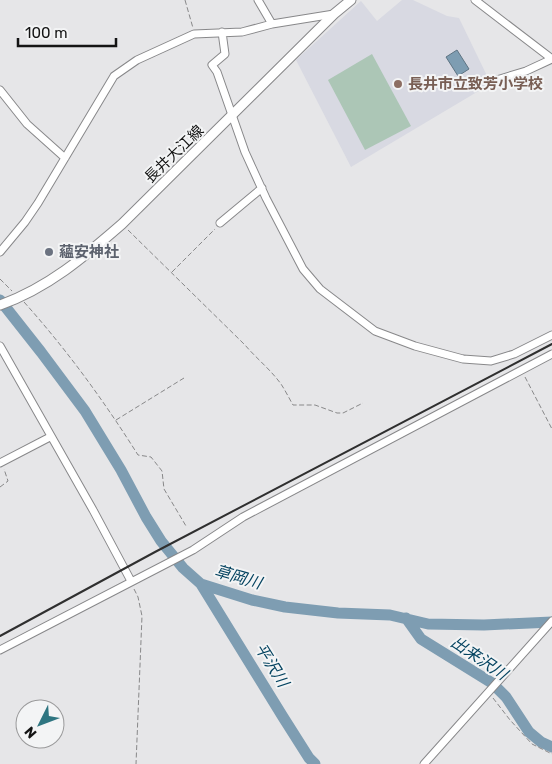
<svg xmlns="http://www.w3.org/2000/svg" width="552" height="764" viewBox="0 0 552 764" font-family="Rubik,'Noto Sans JP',sans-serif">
	<rect width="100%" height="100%" fill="#e6e6e8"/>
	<path fill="#d8d9e2" d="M402,0h11l34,16 12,2 31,64 -3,4 -136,81 -55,-107 65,-59 16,20z"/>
	<path fill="#acc6b6" d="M372,54l39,72 -46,24 -37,-70z"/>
	<path fill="#7e9db2" stroke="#5e7483" d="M457,50l12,19 -11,7 -12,-19z"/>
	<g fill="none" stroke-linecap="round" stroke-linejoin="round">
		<path stroke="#7e9db2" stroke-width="11" d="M0,300l41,52 44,59 36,59 25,47 15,24 22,27 18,16 51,16 33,7 53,6 52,2 38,9 56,1 68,-3
			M201,584l82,133 26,41 6,6
			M406,618l15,21 71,44 14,14 23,35 12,10 11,5"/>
		<defs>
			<path id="minor" d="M258,0l14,24
				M475,0l77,59
				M222,32l3,22 -13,11 5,7 28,80 21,46 37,71 17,20 55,42 40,15 48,13 28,2 23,-7 38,-19
				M490,82l36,-11 26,-12
				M0,90l27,34 38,34
				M220,223l42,-35
				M0,252l25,-30 13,-19 76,-127 23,-16 57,-26 48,-2 30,-8 62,-10
				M0,346l93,164 38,71
				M0,463l50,-26
				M0,650l193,-100 50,-33 309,-163
				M424,764l128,-143"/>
			<path id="major" d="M0,305c48,-17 84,-48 122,-81l212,-210 17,-14"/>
		</defs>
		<use href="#minor" stroke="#88888a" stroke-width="9"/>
		<use href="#major" stroke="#88888a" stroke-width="11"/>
		<path stroke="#888889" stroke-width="1" stroke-dasharray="5 2.5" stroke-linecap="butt" d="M185,0l8,28
			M128,230l117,115c11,13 25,24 36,39 4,6 8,14 12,21h22l22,8h6l20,-10
			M172,272l43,-43
			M0,279l12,12
			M24,302c43,48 80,99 114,153l13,2 11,14 2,18 22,37
			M525,377l27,52
			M116,420l68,-42
			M0,487l8,-6 -4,-12
			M134,589l4,8 4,19 -6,148
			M493,698l17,22 22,24 20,10"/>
		<use href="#minor" stroke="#fff" stroke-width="7"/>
		<use href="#major" stroke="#fff" stroke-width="9"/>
		<path stroke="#2f2f2f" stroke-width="2" d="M0,636l155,-84 397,-208"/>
	</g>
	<circle fill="#8d6e63" stroke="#f3f4f5" stroke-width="2" cx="398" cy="84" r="5"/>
	<circle fill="#6b7280" stroke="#f3f4f5" stroke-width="2" cx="49" cy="252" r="5"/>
	<g text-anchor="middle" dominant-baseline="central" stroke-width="4" stroke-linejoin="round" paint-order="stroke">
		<g font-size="15" font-weight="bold" fill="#785e54" stroke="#f3f4f5" text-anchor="start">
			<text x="408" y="84">長井市立致芳小学校</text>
		</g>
		<g font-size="15" fill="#141414" stroke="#f3f4f5">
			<text transform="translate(174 154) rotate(-44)">長井大江線</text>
		</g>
		<g font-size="15" font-weight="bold" fill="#5b616d" stroke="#f3f4f5" text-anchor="start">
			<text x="59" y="252">蘊安神社</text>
		</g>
		<g font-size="16" font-style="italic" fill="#044360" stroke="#f3f4f5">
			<text transform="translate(238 577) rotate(16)">草岡川</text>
			<text transform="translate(479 658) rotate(34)">出来沢川</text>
			<text transform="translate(272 665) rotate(58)">平沢川</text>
		</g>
	</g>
	<g transform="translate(40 724) rotate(228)"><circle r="24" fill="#f3f4f5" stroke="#9a9a9b"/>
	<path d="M0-4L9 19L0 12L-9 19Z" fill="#2e7581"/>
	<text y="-8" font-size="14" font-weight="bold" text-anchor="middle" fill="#141414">N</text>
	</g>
	<path d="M18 38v8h98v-8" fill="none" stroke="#141414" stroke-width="2.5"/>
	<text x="25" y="38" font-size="15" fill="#141414" stroke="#f3f4f5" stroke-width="4" paint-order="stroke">100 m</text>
</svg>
